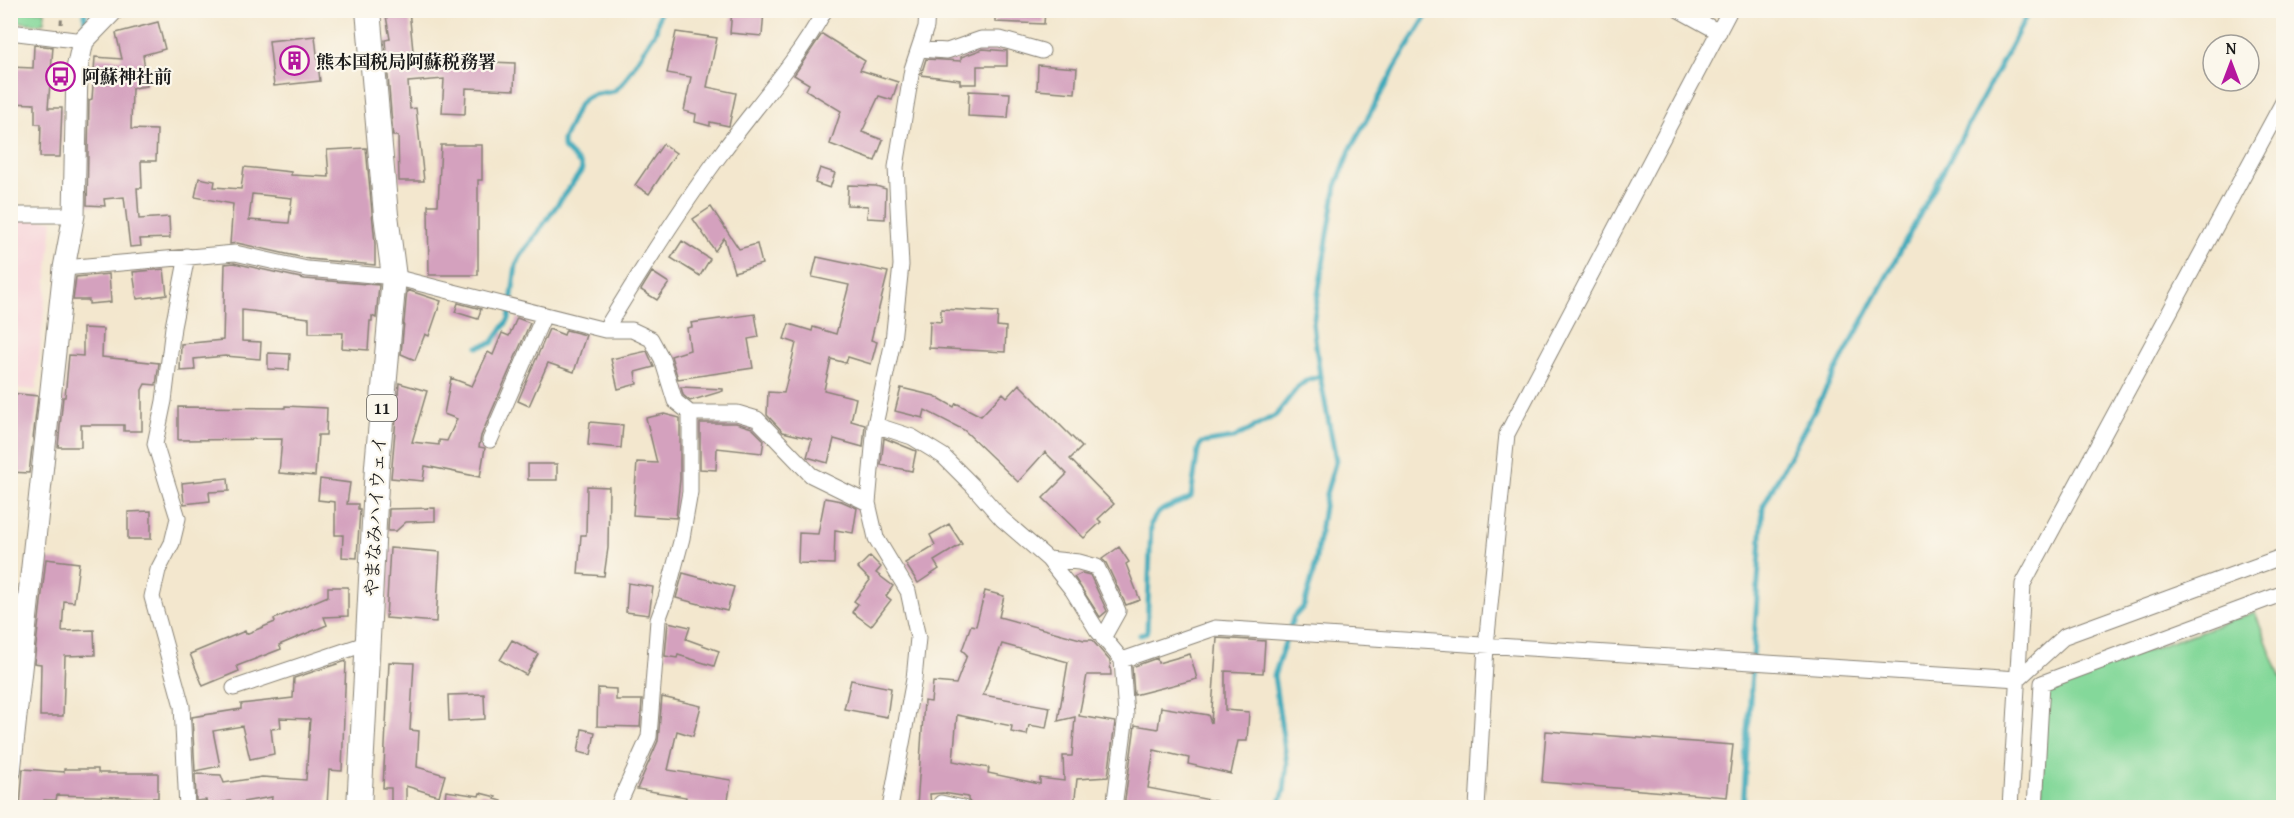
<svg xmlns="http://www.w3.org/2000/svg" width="2294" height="818" viewBox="0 0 2294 818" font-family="'Gentium Book Plus','Noto Serif JP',serif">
	<rect width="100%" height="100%" fill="#fbf7ec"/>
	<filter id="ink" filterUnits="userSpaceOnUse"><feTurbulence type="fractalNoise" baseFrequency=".0167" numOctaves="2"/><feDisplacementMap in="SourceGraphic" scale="12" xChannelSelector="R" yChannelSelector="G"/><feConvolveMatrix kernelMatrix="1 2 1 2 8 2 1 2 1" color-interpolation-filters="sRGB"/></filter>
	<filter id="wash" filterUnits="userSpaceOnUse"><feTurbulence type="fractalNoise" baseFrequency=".008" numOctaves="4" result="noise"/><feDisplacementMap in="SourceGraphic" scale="24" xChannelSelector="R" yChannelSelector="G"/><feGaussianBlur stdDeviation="1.35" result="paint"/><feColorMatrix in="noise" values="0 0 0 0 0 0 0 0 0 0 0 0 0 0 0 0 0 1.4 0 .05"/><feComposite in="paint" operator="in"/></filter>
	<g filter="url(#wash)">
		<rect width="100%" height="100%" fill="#f3e7ce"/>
		<path fill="#f6cfd7" d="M11,219l42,1 -17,170 -25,-2z"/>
		<path fill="#84d89a" stroke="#507a5b" stroke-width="1.5" d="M11,10l34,1 -1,11 -5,2 -28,-3z
			M2255,612l28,72v123l-242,1 6,-122z"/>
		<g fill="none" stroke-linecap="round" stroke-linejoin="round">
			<path stroke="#3ba9ba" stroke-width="5" d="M85,10v11
				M478,347l14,-4 17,-24 7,-54 4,-8 62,-87 -1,-5 -18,-18v-7l15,-34 6,-7 7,-4 23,-4 9,-8 33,-52 4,-21
				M1140,635l7,-3 4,-108c9,-20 23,-16 40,-27l7,-47 3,-7 33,-5 42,-23 21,-27 10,-8 13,-4
				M1278,808l6,-17 3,-27 -13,-88 19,-58 11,-12 10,-35 12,-77 10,-34 -16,-84 -7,-52 23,-138 14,-36 46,-84 34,-56
				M1743,808l20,-302 267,-496"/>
		</g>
		<g id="blocks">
			<path fill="#d4a1be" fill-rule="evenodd" d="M385,10h24l5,51 24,-1 77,3 -1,27 -48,-2 -1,26 -23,-1 2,-34 -36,3 2,27 6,-1 8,73h-25l-1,-45h-5l-8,-96 5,-1z
				M732,10h32l-2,26 -32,-3z
				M995,10h50l-1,14 -49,-2z
				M158,22l7,27 -22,6 4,31 -15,2 -1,41 26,1 -1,31h-15l1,27h-5l2,31 30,-2 1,21 -30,1 1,7 -11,1 -6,-50 -20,2 1,7 -18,-1 2,-105 3,-1 3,-42 27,2 -6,-26z
				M676,32l41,6 -10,49 29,6 -7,33 -19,-4v4l-15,-4 1,-8 -12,-3 7,-34 -24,-4z
				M822,34l43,27 -5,9 38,12 -6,18 -13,-4 -17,36 21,8 -8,21 -45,-17 11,-33 -35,-21 3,-6 -15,-9z
				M315,36l5,45 -46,5 -5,-45z
				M34,45l19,2 -5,61h14l-2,49h-20l1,-33h-6v-20l-25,-1v-36l23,1z
				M983,49l24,2v15h-30v18h-17v-4l-39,-5 5,-16 35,2v-4z
				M1038,65l39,3 -2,25 -38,-3z
				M969,91l41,2 -2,25 -40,-2z
				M663,144l13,9 -27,41 -14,-9z
				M441,145h41v35h-4v95h-49l-1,-70h10z
				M366,148l9,96v21l-66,-6 -72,-16 -7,1 3,-40 -38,-7 4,-19 16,3 -1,6 27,2 3,-22 47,5v3l38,2 -2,-27zM252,194l40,4 -3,25 -40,-3z
				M820,168l15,5 -5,15 -15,-5z
				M848,185l28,1 10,3 -1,30 -18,-1 1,-12 -21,-1z
				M711,207l28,42 18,-5 5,20 -28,8 -10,-34 -9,13 -22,-32z
				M682,241l28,18 -10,17 -29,-18z
				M817,257l71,15 -17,68 6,2 -6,22 -23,-7 -2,6 -15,-4 -7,31 32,8 -5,23 14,4 -2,22 -29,-8 -6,24 -21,-6 5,-18 -29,-7 -16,-17 1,-23 16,1 12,-50 -12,-4 5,-15 23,7 1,-4 23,7 13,-49 -37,-8z
				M234,263l71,16 74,6 -3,33 -4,-2v5h-2l-2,29 -26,-2 1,-15h-34v-15l-67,-8v31l19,1 -1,17 -35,-3 -31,3 1,11 -15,1 1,-27 42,-4 2,-76z
				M164,269l3,26 -30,4 -4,-27z
				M652,272l17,11 -12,17 -16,-10z
				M109,274l2,28 -22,2v-4h-16l3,-23z
				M407,290l34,11 -12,35 -4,-2 -10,26 -14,-6z
				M458,303l23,6 -3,10 -23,-7z
				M941,309l57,3 -1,14 9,1 -1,25 -76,-4 1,-27 11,1z
				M755,314l4,23 -11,2 5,29 -75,11 -7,-23 19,-6 -3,-22 5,-1 -1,-4z
				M517,318l13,5 -49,113 -2,11 6,1 -5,29 -55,-11 -2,15 -32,-3 8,-95 28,8 -15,51 27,3v-5l8,1 10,-22 -13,-5 7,-36 21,8 16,-34 5,3 9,-22 7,3z
				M83,328l20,1 -1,28 57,6 -3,22 -11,-1 -3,6v41h-18v-6h-43v22h-23l5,-50h2l4,-42 14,1z
				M549,329l15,6 2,-5 20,5 -12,37 -26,-9 -19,43 -11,-5z
				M647,351l7,16 -19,5 2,12 -19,5 -7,-30z
				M268,353l22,1 -1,16 -21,-1z
				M1019,384l63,63 -12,12 44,45 -16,15 3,3 -17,16 -41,-40 24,-24 -22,-22 -27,30 -54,-52 -39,-20 -2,8 -28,-7 6,-23 34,8 19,11 2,-4 25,13 22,-23 4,4z
				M681,387l42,2v2l-33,10 -7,-6z
				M10,393l28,3 -9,77 -19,-1z
				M285,406l42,2 -1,27h-8l-3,41 -36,-3 3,-34 -104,1v-33l107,1z
				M664,414l16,4v61l-4,39 -43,-3 4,-53 20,1 -11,-45z
				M590,422l33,3 -2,23 -33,-3z
				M700,423h36l16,5 12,12 -2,13 -45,-5 -1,22 -16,-1z
				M884,438l32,13 -4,20 -31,-6z
				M528,464h29v16h-29z
				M228,478l1,13 -20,1 1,9 -26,3 -2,-21z
				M320,479l30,4 -3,21h11v5h2l-3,49 -15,-1 1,-22h-8v-33l-17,-2z
				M587,486l22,1 -1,61 -4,28 -26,-2 3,-39h5z
				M825,498l16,3 16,7 -4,25 -18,-3 -1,34 -36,-1 1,-30 19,1z
				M435,508v13l-29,1 -10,9h-8l1,-22z
				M151,511v28h-23v-27z
				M949,524l13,20 -28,17 5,8 -21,14 -13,-20 30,-18 -5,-10z
				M1119,547l10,15 -3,2 14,36 -14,5 -20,-42 -4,-4z
				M390,548l50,4 -4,70 -50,-4z
				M870,556l11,11 -5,6 17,13 -7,10 5,4 -20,26 -19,-14 6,-8 -4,-3 16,-21 -12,-12z
				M46,559l33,4 -5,39 -10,-1 -2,30 32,-1 1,25 -30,1 -2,60h-23l1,-52 -7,-1z
				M683,573l51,14 -7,24 -51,-13z
				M1082,573l8,2 17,36 -7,6 -26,-40z
				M628,583l25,4 -4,28 -23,-3z
				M328,587h20v29l-24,1 3,8 -48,20 2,4 -44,17 2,5 -36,15 -13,-32 55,-23 1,3 29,-12 -1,-3 54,-23z
				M985,591l19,5 -5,21 85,23h8l18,21 1,14h-24l-8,41 36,6 -7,55 -31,2 -3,28h-88l-14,-2 -4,-5v-3l-25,-4 -13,1 1,13h-14l7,-106 7,1 2,-20 23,2 11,-29 -5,-5 9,-25 5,1zM1002,644l66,18 -10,59 17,-4 -3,39h-9l1,25 -24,-3v6l-52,-11 1,-5 -36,-7 4,-46 55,11 -1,6 16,3 2,-10 17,3 4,-21 -67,-12z
				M668,622l22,5 -4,12 33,12 -5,15 -36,-11 -1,3 -12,-2z
				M1217,638l48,3 -2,32 -38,-2v39l24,2 -2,29h-9l-7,33 -43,-10 1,-6 -35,-8 -6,38 67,13v6h-91l11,-82 23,4 3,-22 47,8 3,8z
				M512,640l26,14 -12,21 -26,-15z
				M1190,654l7,25 -63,16 -2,-28 25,-9 1,5z
				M346,661l-4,110 -13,-1 -2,37h-56l1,-10 -41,7v-3l-24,4 -1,-5 -10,1 -1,-27 26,1 3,8 38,-6 44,3 4,-61 -30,-1 1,10 -10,1 3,25 -24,5 -8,-33 -29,5 7,35 -25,5 -3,-54 49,-8v-5l52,-6 1,-20z
				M389,662l25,1 -4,67 9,1 -2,36 28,8 -6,21 -33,-10v21h-15v-19h-8z
				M851,680l40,8 -4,29 -43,-8z
				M598,688l18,1v11h26l-2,27 -43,-1z
				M484,694l1,25 -36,2 -1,-26z
				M662,697l39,9 -8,30 -16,-5 -9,39 63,10 -4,27 -42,-5 1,-5 -49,-8 21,-48z
				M582,729l13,3 -4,23 -13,-3z
				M1546,731l187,14 -6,52 -185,-15z
				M23,769l41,3v-3h34v4h60v25l-101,-3 -1,5h-12l-1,7h-23z
				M446,791l33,5 1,-3 16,4 -1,2 7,2v6l-58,-1z"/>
		</g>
	</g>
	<g filter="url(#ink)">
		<use href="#blocks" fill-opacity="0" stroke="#888275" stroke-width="1.5"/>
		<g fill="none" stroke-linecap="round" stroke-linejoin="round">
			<defs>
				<path id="street" d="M1679,10l40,22
					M10,32l73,9
					M919,49l28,2 34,-12h19l42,12
					M10,215h64
					M64,268l171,-15 72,16 87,8 211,53h27l19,9 11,20 13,42 15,12v79l-8,46 -16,60 -8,22 -9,117 -32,71
					M605,330c37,-61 75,-122 118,-179 34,-46 74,-90 102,-141
					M690,413h47l20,6 54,56 57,28
					M875,425l37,12 31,19 30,30 29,33 46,40 25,32 24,39 25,30 4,55 -12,93
					M490,440l54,-125
					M1048,559l31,3 18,5 21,44 -15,27
					M1122,660l93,-32 803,51 47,-43 219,-80
					M234,688l134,-45
					M941,803l22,5
					M187,808l-5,-102 -30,-109 6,-27 14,-27 6,-25 -23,-74 9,-43 9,-74 14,-71
					M890,808l24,-129 4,-41 -10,-47 -32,-53 -8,-35 7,-78 18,-84 8,-76 -5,-98 16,-98 14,-42 1,-17
					M1477,808l9,-162 21,-212 223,-424
					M2010,808l13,-224 261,-484
					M2035,808l7,-125 242,-90"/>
				<path id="secondary" d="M10,772l54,-504 10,-53 3,-146 6,-28 30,-31"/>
				<path id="primary" d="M359,808l18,-342 17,-189 -8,-62 -18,-205"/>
			</defs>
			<use href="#street" stroke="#888275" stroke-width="17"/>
			<use href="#secondary" stroke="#888275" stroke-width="23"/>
			<use href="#primary" stroke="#888275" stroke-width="26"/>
			<path stroke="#888275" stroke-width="3" stroke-dasharray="4.5 4.5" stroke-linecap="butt" d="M61,24l1,-14"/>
			<use href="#street" stroke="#fff" stroke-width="15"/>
			<use href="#secondary" stroke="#fff" stroke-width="21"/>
			<use href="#primary" stroke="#fff" stroke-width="24"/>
		</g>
	</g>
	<defs>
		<symbol id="building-ring" viewBox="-11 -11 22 22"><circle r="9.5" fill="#fbf7ec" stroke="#b5179e" stroke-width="1.5"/><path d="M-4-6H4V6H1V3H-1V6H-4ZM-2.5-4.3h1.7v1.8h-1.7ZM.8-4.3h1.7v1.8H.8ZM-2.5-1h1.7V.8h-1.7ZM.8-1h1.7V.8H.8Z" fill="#b5179e"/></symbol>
		<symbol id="bus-ring" viewBox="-11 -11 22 22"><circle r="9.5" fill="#fbf7ec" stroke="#b5179e" stroke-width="1.5"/><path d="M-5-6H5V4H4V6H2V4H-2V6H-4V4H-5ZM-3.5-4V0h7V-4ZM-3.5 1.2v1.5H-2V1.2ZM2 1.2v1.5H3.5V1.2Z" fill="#b5179e"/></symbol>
	</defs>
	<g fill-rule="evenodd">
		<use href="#building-ring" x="278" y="44" width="33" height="33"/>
		<use href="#bus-ring" x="44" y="60" width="33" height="33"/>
	</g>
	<g text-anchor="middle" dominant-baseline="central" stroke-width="4.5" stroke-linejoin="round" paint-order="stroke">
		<rect fill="#fbf7ec" stroke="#5f5e5a" stroke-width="1.5" x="367" y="395" width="30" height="26" rx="4.5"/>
		<g font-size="16" font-weight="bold" fill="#1c1c1c">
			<text x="382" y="408">11</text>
		</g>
		<g font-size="18" font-weight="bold" fill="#1c1c1c" stroke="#fbf7ec" text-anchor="start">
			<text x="316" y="61">熊本国税局阿蘇税務署</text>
			<text x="82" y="76">阿蘇神社前</text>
		</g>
		<g font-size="18" fill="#1c1c1c" stroke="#fbf7ec">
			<text transform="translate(375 516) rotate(-87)">やまなみハイウェイ</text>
		</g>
	</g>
	<rect width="2294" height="818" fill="none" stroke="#fbf7ec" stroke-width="36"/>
	<g transform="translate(2231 63)"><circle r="28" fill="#fbf7ec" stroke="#a29f99" stroke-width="1.5"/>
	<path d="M0-4.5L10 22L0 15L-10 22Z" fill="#b5179e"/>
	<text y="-9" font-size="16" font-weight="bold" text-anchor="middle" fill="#1c1c1c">N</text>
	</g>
</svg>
